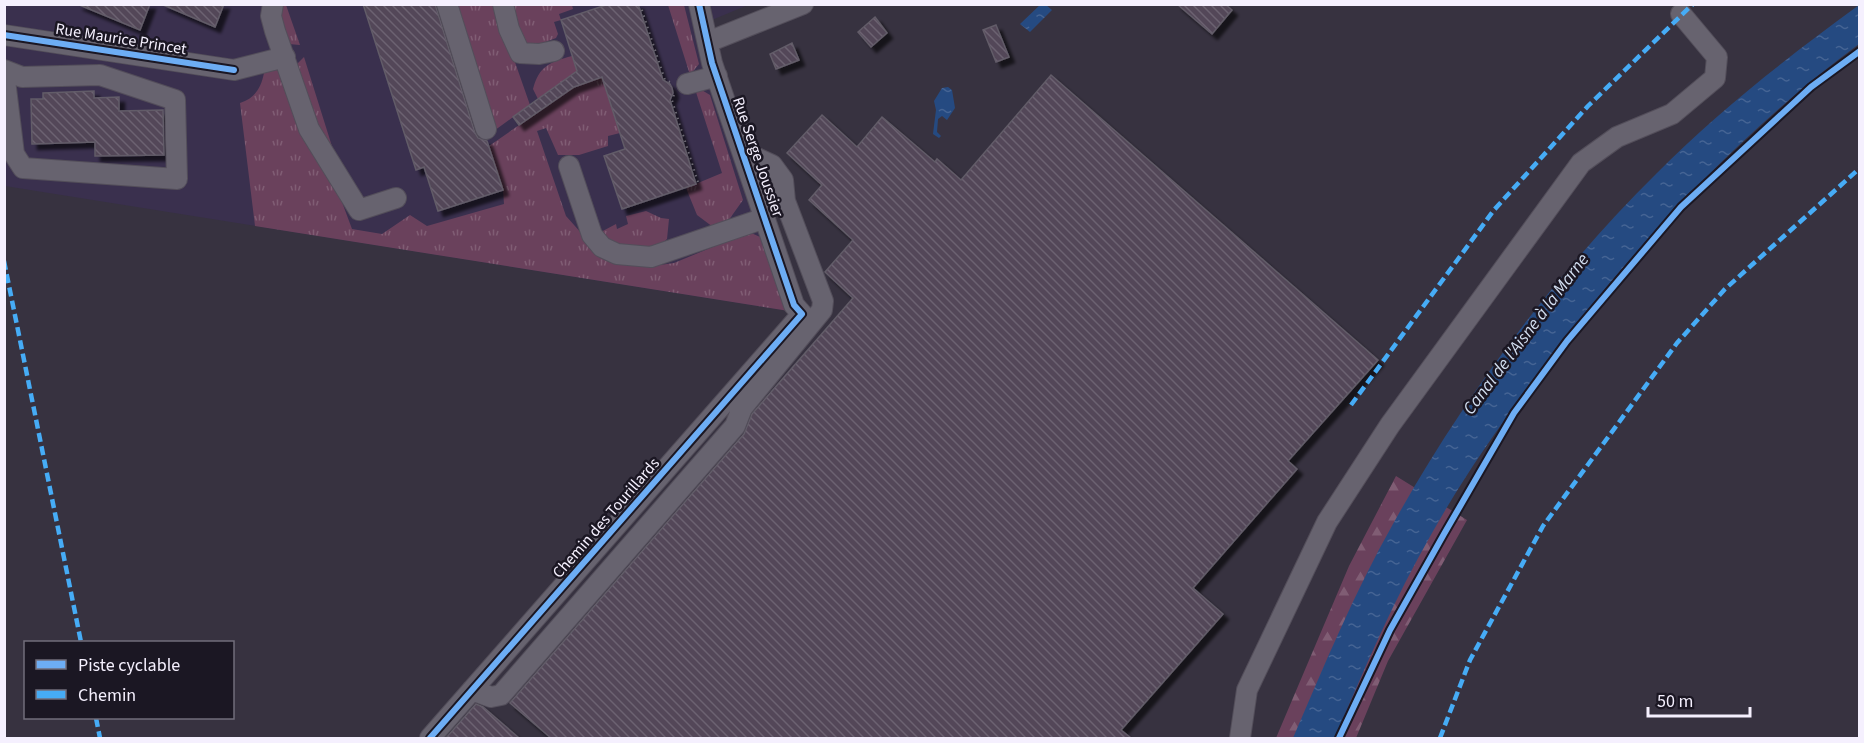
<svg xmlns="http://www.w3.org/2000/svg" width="1864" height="743" viewBox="0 0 1864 743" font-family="'Source Sans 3',sans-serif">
	<defs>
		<pattern id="grass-tufts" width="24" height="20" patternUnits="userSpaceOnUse" patternTransform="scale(1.5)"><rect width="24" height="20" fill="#6a415c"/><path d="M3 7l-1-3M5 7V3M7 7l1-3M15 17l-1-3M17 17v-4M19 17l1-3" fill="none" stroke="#805d74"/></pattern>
		<pattern id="forest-firs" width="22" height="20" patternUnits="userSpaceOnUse" patternTransform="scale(1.5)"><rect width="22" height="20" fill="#6a415c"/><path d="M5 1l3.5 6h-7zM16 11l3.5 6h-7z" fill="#805d74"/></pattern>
		<pattern id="water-ripples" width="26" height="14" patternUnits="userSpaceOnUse" patternTransform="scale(1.5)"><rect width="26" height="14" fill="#254a81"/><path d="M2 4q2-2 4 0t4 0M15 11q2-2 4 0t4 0" fill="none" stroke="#456494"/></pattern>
		<pattern id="building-back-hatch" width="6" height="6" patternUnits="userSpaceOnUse" patternTransform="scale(1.5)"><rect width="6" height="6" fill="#524758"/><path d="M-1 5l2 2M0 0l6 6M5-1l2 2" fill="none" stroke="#6c6271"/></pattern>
		<filter id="shadow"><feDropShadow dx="5.5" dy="5.5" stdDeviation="1.5" flood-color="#0009"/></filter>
	</defs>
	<rect width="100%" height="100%" fill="#373240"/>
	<path fill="#3a304e" d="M4,5h744l-41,17 82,289 -784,-125z"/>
	<path fill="url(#grass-tufts)" d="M278,5h8l14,40 -11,-1 -11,-30z
		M453,5h42l35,100 -39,28z
		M507,5h65l1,4 -14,5 2,6 -7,2 4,12 -2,4 -21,8h-9z
		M668,5h16l15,59 -9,11z
		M572,56l5,15 -39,28 -5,-10c6,-23 17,-27 39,-33z
		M304,57l31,99 -11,-11 -28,-80z
		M274,69l5,2 57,115 16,43 30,5 28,-19 17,11 77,-22 -1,-14 -14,-44 92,-64 1,2 20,-7 18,56 -12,3v10l-29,9h-21l-12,-27 -9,3 29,85 25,28 44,19 25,2 14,-2 75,-31 20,9 20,70 -534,-85 -15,-123c15,-5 21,-15 24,-30z
		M695,89h5l10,6 33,105 -15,21 -15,6 -16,-12 -11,-27 36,-15z
		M646,211l15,7 8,1 -2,20 -14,13 -34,-2 -20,-17 17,-9 1,5 11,-5 -2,-8z"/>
	<path fill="url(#forest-firs)" d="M1396,476l71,44 -79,141 -32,77h-80l73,-172z"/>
	<path fill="url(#water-ripples)" d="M1041,4l5,1 6,5 -22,22 -10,-8z
		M1859,5v39c-123,91 -228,206 -319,327 -39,53 -76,105 -108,162 -38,66 -68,136 -97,205h-42c31,-72 61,-145 100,-214 70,-126 160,-248 263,-350 62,-63 132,-117 203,-169z
		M948,87l4,3 3,18 -8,12 -5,-4 -4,3 -1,13 4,4 -2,2 -6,-4 3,-24 -2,-9 8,-13z"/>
	<path fill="url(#building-back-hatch)" stroke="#625c68" stroke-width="1.5" filter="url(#shadow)" d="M77,4h73l-10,26z
		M161,4h63l-9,23z
		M363,4h72l40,129 3,5 9,3 16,49 -65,21 -14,-44 -8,3z
		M609,4h29l25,76 7,4 2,4 1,5 -3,7 26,84 -74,25 -18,-53 21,-7 -23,-72 -28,10 -55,38 -6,-8 64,-46 -16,-51z
		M1177,4h48l7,6 -20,24z
		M875,17l12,16 -16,14 -13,-15z
		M996,25l13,32 -13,5 -13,-32z
		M792,43l7,17 -23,9 -6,-15z
		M1051,75l327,285 -90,101 9,8 -104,119 30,26 -102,116 10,8h-580l-41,-35 234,-269 8,-20 101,-116 -28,-26 28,-32 -44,-40 13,-15 -35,-32 35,-38 35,32 25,-30 53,45 2,-3 24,21z
		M94,91v7l25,-1v14l44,-1 1,45 -69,1v-14l-63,2 -1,-45h12v-6z
		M476,704l7,3 36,31h-73z"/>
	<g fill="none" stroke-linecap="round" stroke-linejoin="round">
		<defs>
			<path id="minor" d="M273,4l-2,12 4,15 34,98 50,81 37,-12
				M447,4l39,125
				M503,4l6,25 11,24 19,1 15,-3
				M4,35l230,35 51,-13
				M708,42l95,-38
				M4,70l18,7 78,-2 75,25 2,79 -154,-11 -9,-14 -10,-82
				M687,84l30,-8
				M569,166l23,69 10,12 15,7 34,3 114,-39
				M742,408l80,-98 1,-9 -38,-100 -2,-21 -11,-15 -13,-6 -15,-2
				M472,690l19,7 10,-2 234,-269 7,-18 -12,-11
				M430,738l372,-424 -8,-9 -82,-242 -13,-59
				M1240,738l7,-48 80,-168 63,-97 191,-262 36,-26 55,-23 43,-36 2,-21 -36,-43"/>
		</defs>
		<use href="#minor" stroke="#534e5a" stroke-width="22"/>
		<path stroke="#6e6b75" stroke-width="2" stroke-dasharray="1.5 4.5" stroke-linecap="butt" d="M640,4l25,76 5,2
			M674,95l-2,5 26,82"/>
		<use href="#minor" stroke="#67636f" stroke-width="20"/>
		<path stroke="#46acf6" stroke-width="4.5" stroke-dasharray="9 4.5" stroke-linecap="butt" d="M4,261l77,381
			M1351,405l143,-195 94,-104 105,-102
			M96,718l4,20
			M1440,738l30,-78 73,-134 134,-183 48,-54 135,-121"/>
		<defs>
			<path id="cycleway" d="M4,35l230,35
				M430,738l372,-424 -8,-9 -82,-242 -13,-59
				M1339,738l51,-108 54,-96 70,-121 53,-72 114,-134 130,-120 49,-36"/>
		</defs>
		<use href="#cycleway" stroke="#1b1723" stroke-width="10"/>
		<use href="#cycleway" stroke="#6dadf4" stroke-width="6"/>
	</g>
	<g text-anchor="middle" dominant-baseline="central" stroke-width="5" stroke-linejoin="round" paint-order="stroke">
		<g font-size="16" fill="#f5f0fe" stroke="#1b1723">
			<text transform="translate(121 39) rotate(9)">Rue Maurice Princet</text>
			<text transform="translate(758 157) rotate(71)">Rue Serge Joussier</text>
			<text transform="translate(606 518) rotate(-49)">Chemin des Tourillards</text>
		</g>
		<g font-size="18" font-style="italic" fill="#d2def0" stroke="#1b1723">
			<text transform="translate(1526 334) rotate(-53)">Canal de l'Aisne à la Marne</text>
		</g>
	</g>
	<rect width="1864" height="743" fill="none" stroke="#f5f0fe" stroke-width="12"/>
	<rect x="24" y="641" width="210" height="78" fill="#1b1723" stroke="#726e7b" stroke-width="1.5"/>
	<rect x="36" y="660" width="30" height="9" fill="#6dadf4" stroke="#726e7b" stroke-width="1.5"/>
	<text x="78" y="671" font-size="18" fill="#f5f0fe">Piste cyclable</text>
	<rect x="36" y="690" width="30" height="9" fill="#46acf6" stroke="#726e7b" stroke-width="1.5"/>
	<text x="78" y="701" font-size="18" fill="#f5f0fe">Chemin</text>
	<path d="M1648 707v9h102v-9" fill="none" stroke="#f5f0fe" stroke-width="3"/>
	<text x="1657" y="707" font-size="18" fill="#f5f0fe" stroke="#1b1723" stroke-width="4.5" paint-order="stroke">50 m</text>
</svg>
